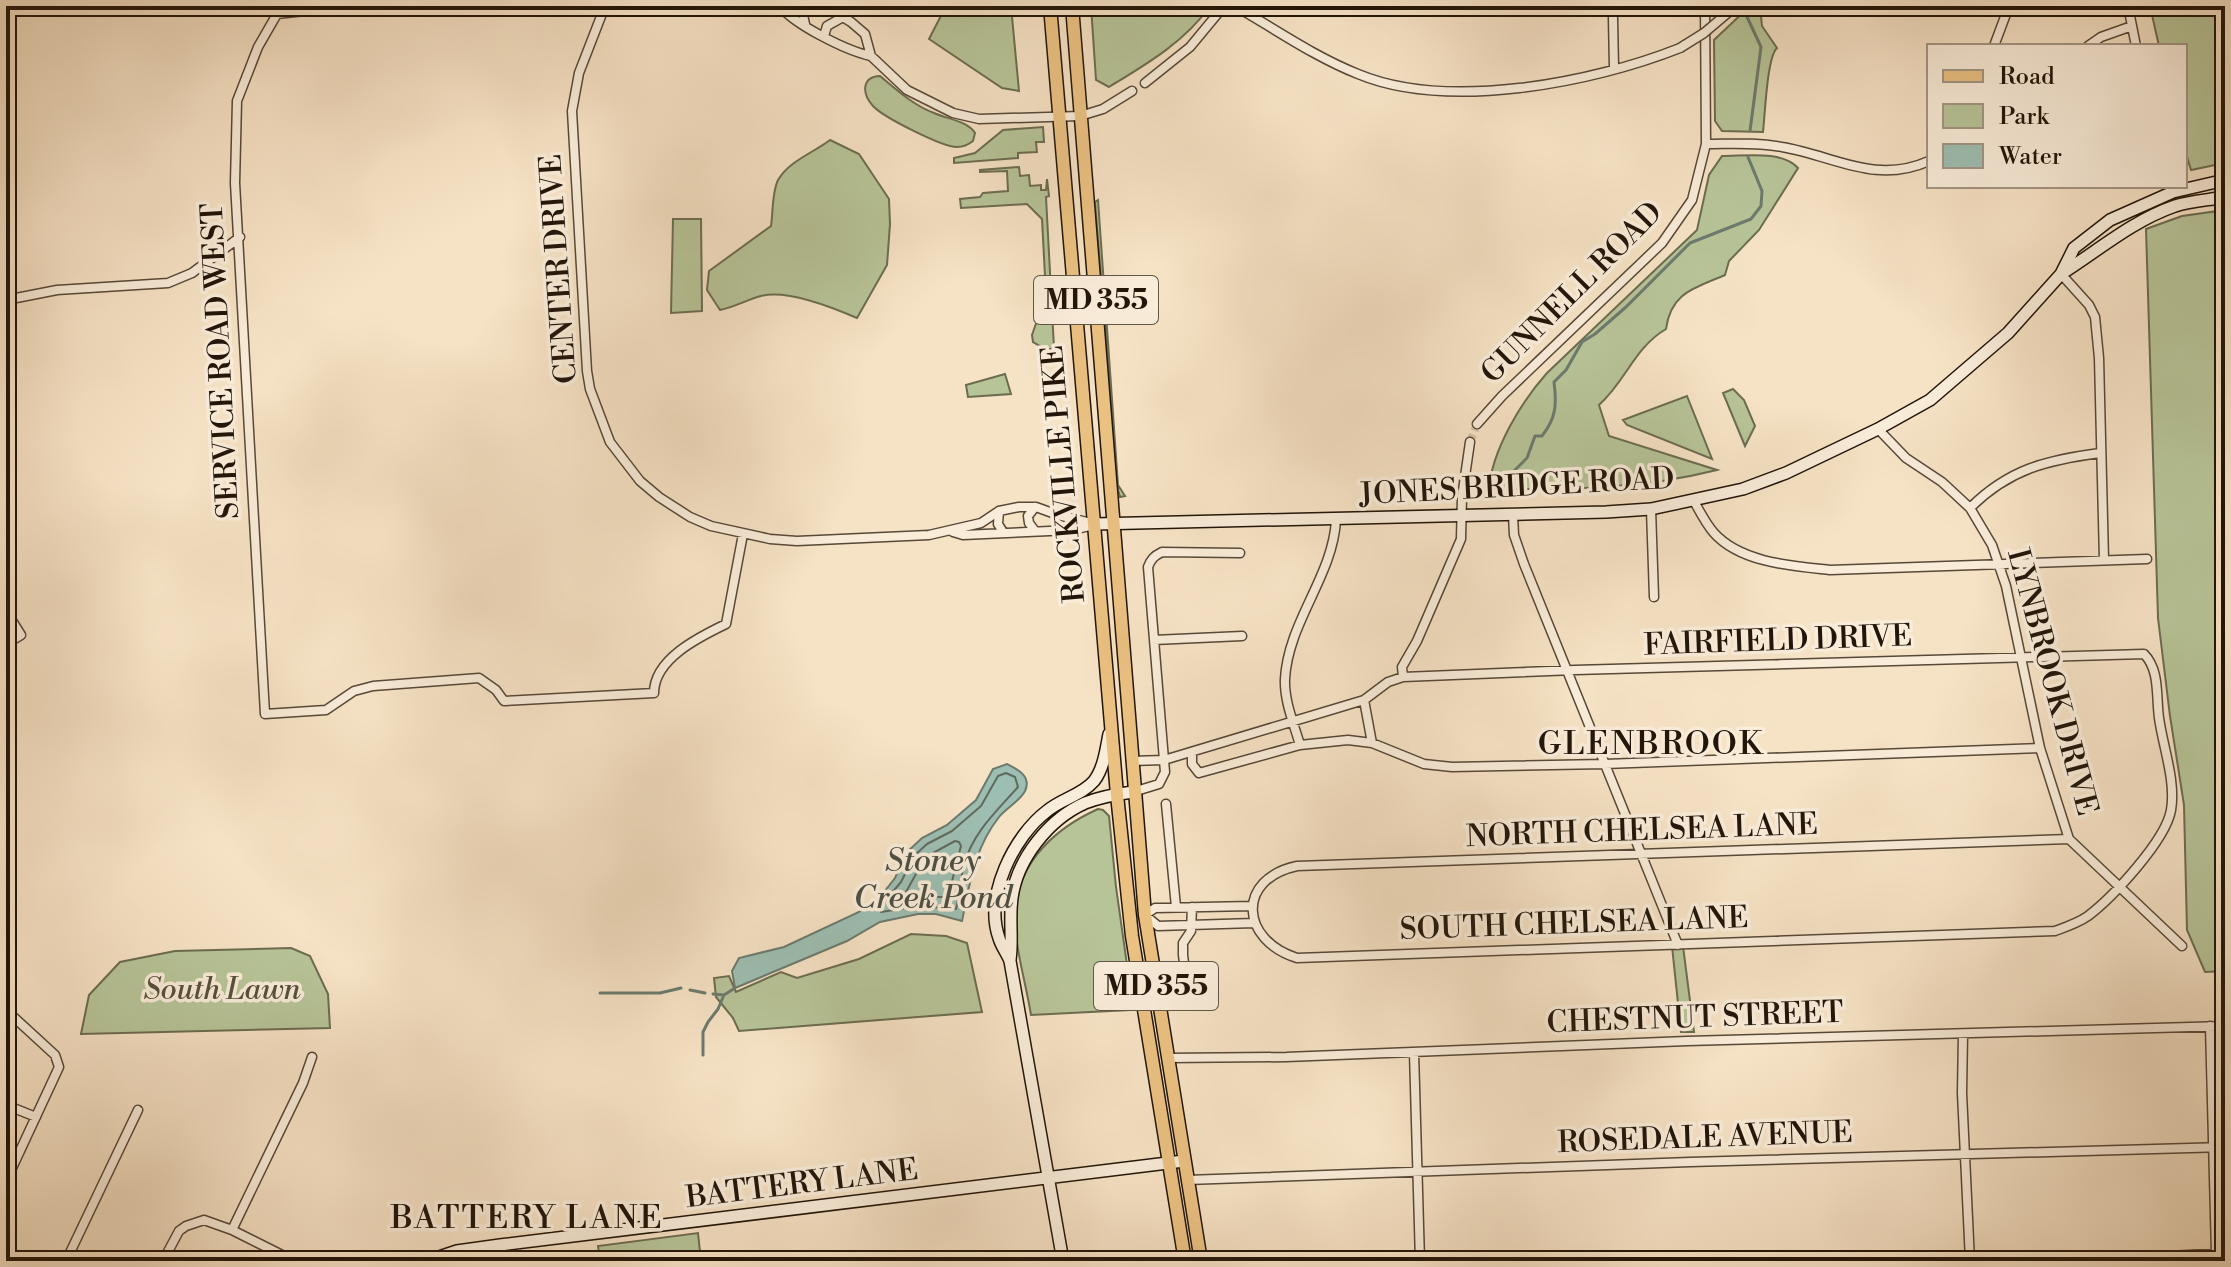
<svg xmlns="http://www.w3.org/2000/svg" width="2231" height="1267" viewBox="0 0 2231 1267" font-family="'Libre Bodoni',serif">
	<rect width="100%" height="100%" fill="#f6e2c5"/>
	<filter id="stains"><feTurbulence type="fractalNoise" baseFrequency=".0025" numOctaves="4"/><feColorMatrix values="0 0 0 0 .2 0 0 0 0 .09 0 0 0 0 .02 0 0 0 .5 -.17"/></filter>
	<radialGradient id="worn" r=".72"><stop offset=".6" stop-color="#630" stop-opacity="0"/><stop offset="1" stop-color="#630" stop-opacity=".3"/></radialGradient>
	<path fill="#b7c498" stroke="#6c6c50" stroke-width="2" d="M946,6h65l8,85 -17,-3 -73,-49z
		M1091,6h119c-25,36 -65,59 -101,81l-13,-7z
		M1750,6h10l2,20 15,22c-10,9 -12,67 -14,84l-41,-1 -7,-10 -1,-81z
		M2150,6h75v157l-34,7 -6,-20v-104h-26z
		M880,76c17,14 33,29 54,37 13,6 34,8 41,20l-2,8c-5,4 -10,6 -16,6 -15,0 -74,-30 -84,-41 -11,-12 -12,-29 7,-30z
		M1043,127l1,15h-8l1,10 -19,1v5l-64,5v-5l21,-5 28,-23z
		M830,140l29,14 30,45 1,25 -3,41 -30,53c-23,-10 -71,-29 -96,-22 -15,4 -26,11 -41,14l-13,-20 2,-19 62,-45c2,-13 1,-34 7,-46 11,-19 35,-27 52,-40z
		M1722,156c24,0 59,-6 76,12l-39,62 -30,31 -4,14c-30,13 -54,17 -59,54 -32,19 -40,52 -67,76l10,31 108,34c-80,20 -146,19 -228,19 3,-39 32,-87 58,-116l150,-143 12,-55z
		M1019,167l1,9 9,-1 1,11 11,-1v5h5l1,-11 2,17 -3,1 8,151 -7,2 -14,-8 -1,-7 14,-40 -4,-76 -15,-15 -66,4 -1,-9 20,-2 3,-4 25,-2 -1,-20 -27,1v-2z
		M1098,200l20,285 7,11 -5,1 -2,-7 -23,-288z
		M2225,210v761l-20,1 -18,-42 -3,-125 -14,-89 -12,-98 -12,-389 36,-13z
		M673,219h28l1,92 -31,2z
		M1005,374l6,20 -43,3 -2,-12z
		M1733,389l11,11 11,26 -10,20 -22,-53z
		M1687,396l25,63 -85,-34 -4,-5z
		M1098,809l5,1 6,6 7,71 15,106 -1,17 -99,5c-5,-32 -18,-74 -16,-105 4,-49 41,-82 83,-101z
		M911,934l35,2 21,7 15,69 -243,19 -6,-13 -17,-21 -2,-19 15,-2 7,16 45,-20 16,6 62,-19z
		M1672,946h11l11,86h-13z
		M291,948l19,8 18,38 2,34 -249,6 8,-39 31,-33 55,-11z
		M698,1233l3,28h-101l-2,-15z"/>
	<path fill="#9dbeb2" stroke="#6c7a6e" stroke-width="2" d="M1007,764c10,5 25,12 18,27 -5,10 -19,17 -26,26 -25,32 -29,66 -37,104l-26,-7h-18l-38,8 -33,19 -112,47 -3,-17 7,-13 45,-11 75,-35 21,-15 15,-19 12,-26 15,-14 25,-13 29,-25 17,-31z"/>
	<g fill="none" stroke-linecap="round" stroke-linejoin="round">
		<path stroke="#606a5e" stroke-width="2" d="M1006,773l9,4 3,10c-22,25 -45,45 -54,78 -4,15 -4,30 -8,44l-38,-3 -37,6 -1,-5 21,-25 13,-26 13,-12 25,-13 29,-25 17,-30z
			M955,841l4,1 2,4 -13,51h-40l-2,-5 16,-29 11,-10z"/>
		<path stroke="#6c7a6e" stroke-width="3" d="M1742,6l19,41 -11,84
			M1504,481l23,-23 8,-22h7c14,-18 15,-31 12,-54l12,-12 16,-28 13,-8 31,-27 64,-64 61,-24 10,-13 1,-15 -14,-34
			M690,990l15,3
			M600,993h60l21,-5
			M713,994l11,1
			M703,1055v-23l5,-10 10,-13 6,-14 11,-7"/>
		<path stroke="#d6c3a9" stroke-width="8" stroke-dasharray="8 4" stroke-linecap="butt" d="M1470,442l7,-18"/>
		<defs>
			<path id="street" d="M350,6l-73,8 -19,33 -21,54 -2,82 30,531 61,-4 28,-19 19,-5 106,-8 17,12 8,11 150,-8c0,-34 45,-56 72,-69l17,-90
				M605,6l-26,67 -7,38 15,260 3,18 20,53 30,39 19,16 31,20 21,9 59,13 27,2 132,-6 52,-12 18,-12 20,-4h17l22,8 37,9
				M780,6c15,19 67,45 91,50
				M801,6l4,18
				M825,6l26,16 14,12 6,22 36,34 46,23 26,6 101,-3 23,-7 29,-18
				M1235,6c40,23 80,51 123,68 89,37 234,9 322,-26
				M2128,6l8,40
				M1613,18l1,50
				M824,36l3,-10 16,-9
				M1994,46l15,-40
				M2088,46l13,-9 31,-11
				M1145,83l45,-36 34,-41
				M1706,144c25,0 51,-2 76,3 53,9 93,38 147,14
				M2061,274l28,31 6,12 4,41 5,202
				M6,300l51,-10 111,-7 24,-10 48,-36
				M1477,424l25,-28 160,-153 30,-43 14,-56 -1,-138
				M1878,429l28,29 36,24 28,26 22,37 14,41 34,162 29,91 113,107
				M1694,501c6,11 12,23 20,32 27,30 79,33 116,37l317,-11
				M1035,507l-7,9 1,7 6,8
				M1970,508c39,-39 77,-48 130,-55
				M1651,509l3,88
				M999,511l-1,13 5,8
				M1513,515l1,20 10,29 154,381
				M953,532l10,3 109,-5 22,-5
				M6,611l15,24 -15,9
				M1154,640l88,-4
				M1403,677l172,-7 569,-16c16,16 12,42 15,64 4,29 17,63 12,92 -5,30 -58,87 -83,106 -10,7 -22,11 -33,15l-758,27c-57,-18 -61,-79 0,-92l772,-27
				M1364,700l8,43
				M1300,745c-6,-21 -16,-44 -15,-66 3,-57 48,-103 51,-159
				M1192,752v12l7,9 101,-28 48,-5 24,3 52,21 28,3 153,-3 435,-16
				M1131,761l33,-1 200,-60 24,-18 15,-5 -1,-10 15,-26 44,-102 1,-42 8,-55
				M1133,792l26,-8 6,-12 -17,-205c3,-8 6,-11 14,-15l78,1
				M1166,804l10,103
				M1252,906l-97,2 -10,7 13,11 96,-3
				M1189,1001l-6,-46v-12l8,-12 1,-24
				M6,1010l49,45 4,12 -53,114
				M2210,1026l6,228
				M1963,1034l-1,59 8,168
				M1414,1052l6,209
				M1167,1058l119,-1 401,-16 538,-15
				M6,1105l30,12
				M1187,1180l503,-18 535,-15
				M232,1230l71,-147 9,-26
				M66,1261l72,-151
				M163,1261l16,-30 7,-5 18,-6 28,10 62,31
				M2077,1261l148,-8"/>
			<path id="secondary" d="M2061,274c38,-24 71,-53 114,-68 16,-5 34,-6 50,-9
				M1095,524l511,-12 45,-3 92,-20 43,-16 92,-44 52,-29 78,-67 53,-59 13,-26 36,-28 63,-28 52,-12
				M1010,960c3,-21 -1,-41 2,-62 5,-39 37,-79 73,-95 15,-6 32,-9 48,-11
				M427,1261l30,-10 43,-6 684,-84
				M1063,1261l-53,-300c-3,-8 -9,-15 -11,-23 -15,-42 15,-102 48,-127 14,-12 35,-16 47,-30 10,-13 12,-32 15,-47"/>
			<path id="primary" d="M1050,6l67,789 15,141 53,325
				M1072,6l73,909 56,346"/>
		</defs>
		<use href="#street" stroke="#574838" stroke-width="11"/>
		<use href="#secondary" stroke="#221509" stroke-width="14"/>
		<use href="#primary" stroke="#221509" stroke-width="15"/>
		<use href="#street" stroke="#f9ecd9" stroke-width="8"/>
		<use href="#secondary" stroke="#f9ecd9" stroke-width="11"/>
		<use href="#primary" stroke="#ebc182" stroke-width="12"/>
		<defs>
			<path id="street-bridge" d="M1680,48l24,-15 32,-27"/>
		</defs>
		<use href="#street-bridge" stroke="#574838" stroke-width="11" stroke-linecap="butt"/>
		<use href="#street-bridge" stroke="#f9ecd9" stroke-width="8"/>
	</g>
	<g text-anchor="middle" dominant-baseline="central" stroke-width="7" stroke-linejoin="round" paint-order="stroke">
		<g fill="#f9ecd9" stroke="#625647" stroke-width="2">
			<rect x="1034" y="276" width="124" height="48" rx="6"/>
			<rect x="1094" y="962" width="124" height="48" rx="6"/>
		</g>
		<g font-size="28" font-weight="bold" fill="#221509">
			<text x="1096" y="300">MD 355</text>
			<text x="1156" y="986">MD 355</text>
		</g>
		<g font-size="30" fill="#221509" stroke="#f9ecd9">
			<text transform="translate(559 269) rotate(-94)">CENTER DRIVE</text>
			<text transform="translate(1572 293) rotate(-45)">GUNNELL ROAD</text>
			<text transform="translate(221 361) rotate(-93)">SERVICE ROAD WEST</text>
			<text transform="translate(1064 474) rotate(-95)">ROCKVILLE PIKE</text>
			<text transform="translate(1517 487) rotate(-3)">JONES BRIDGE ROAD</text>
			<text transform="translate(1778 641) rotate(-2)">FAIRFIELD DRIVE</text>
			<text transform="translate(2052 682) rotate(75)">LYNBROOK DRIVE</text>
			<text transform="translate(1642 831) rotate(-2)">NORTH CHELSEA LANE</text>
			<text transform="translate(1574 924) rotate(-2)">SOUTH CHELSEA LANE</text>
			<text transform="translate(1695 1018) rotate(-2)">CHESTNUT STREET</text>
			<text transform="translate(1705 1138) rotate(-2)">ROSEDALE AVENUE</text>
			<text transform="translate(802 1184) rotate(-7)">BATTERY LANE</text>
		</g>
		<g font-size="30" font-style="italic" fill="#56523b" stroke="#f9ecd9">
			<text x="222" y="990">South Lawn</text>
		</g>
		<g font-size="32" letter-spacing="2" fill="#221509" stroke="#f9ecd9">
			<text x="1651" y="744">GLENBROOK</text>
			<text x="527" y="1218">BATTERY LANE</text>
		</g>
		<g font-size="32" font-style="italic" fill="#4d5044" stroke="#f9ecd9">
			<text x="933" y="861">Stoney<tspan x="933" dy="37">Creek Pond</tspan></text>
		</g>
	</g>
	<rect width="2231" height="1267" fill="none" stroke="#f6e2c5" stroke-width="32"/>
	<rect x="8" y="8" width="2215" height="1251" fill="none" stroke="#221509" stroke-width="4"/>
	<rect x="16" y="16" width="2199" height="1235" fill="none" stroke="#221509" stroke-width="2"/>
	<rect x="1927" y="44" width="260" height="144" fill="#f9ecd9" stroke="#a39686" stroke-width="2"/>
	<rect x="1943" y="70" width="40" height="12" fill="#ebc182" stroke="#a39686" stroke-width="2"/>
	<text x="1999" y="84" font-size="24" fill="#221509">Road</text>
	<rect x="1943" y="104" width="40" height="24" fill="#b7c498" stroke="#a39686" stroke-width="2"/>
	<text x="1999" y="124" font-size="24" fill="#221509">Park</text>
	<rect x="1943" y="144" width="40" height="24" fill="#9dbeb2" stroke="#a39686" stroke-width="2"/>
	<text x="1999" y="164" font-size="24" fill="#221509">Water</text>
	<rect width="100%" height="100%" filter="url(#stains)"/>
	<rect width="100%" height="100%" fill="url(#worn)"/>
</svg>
